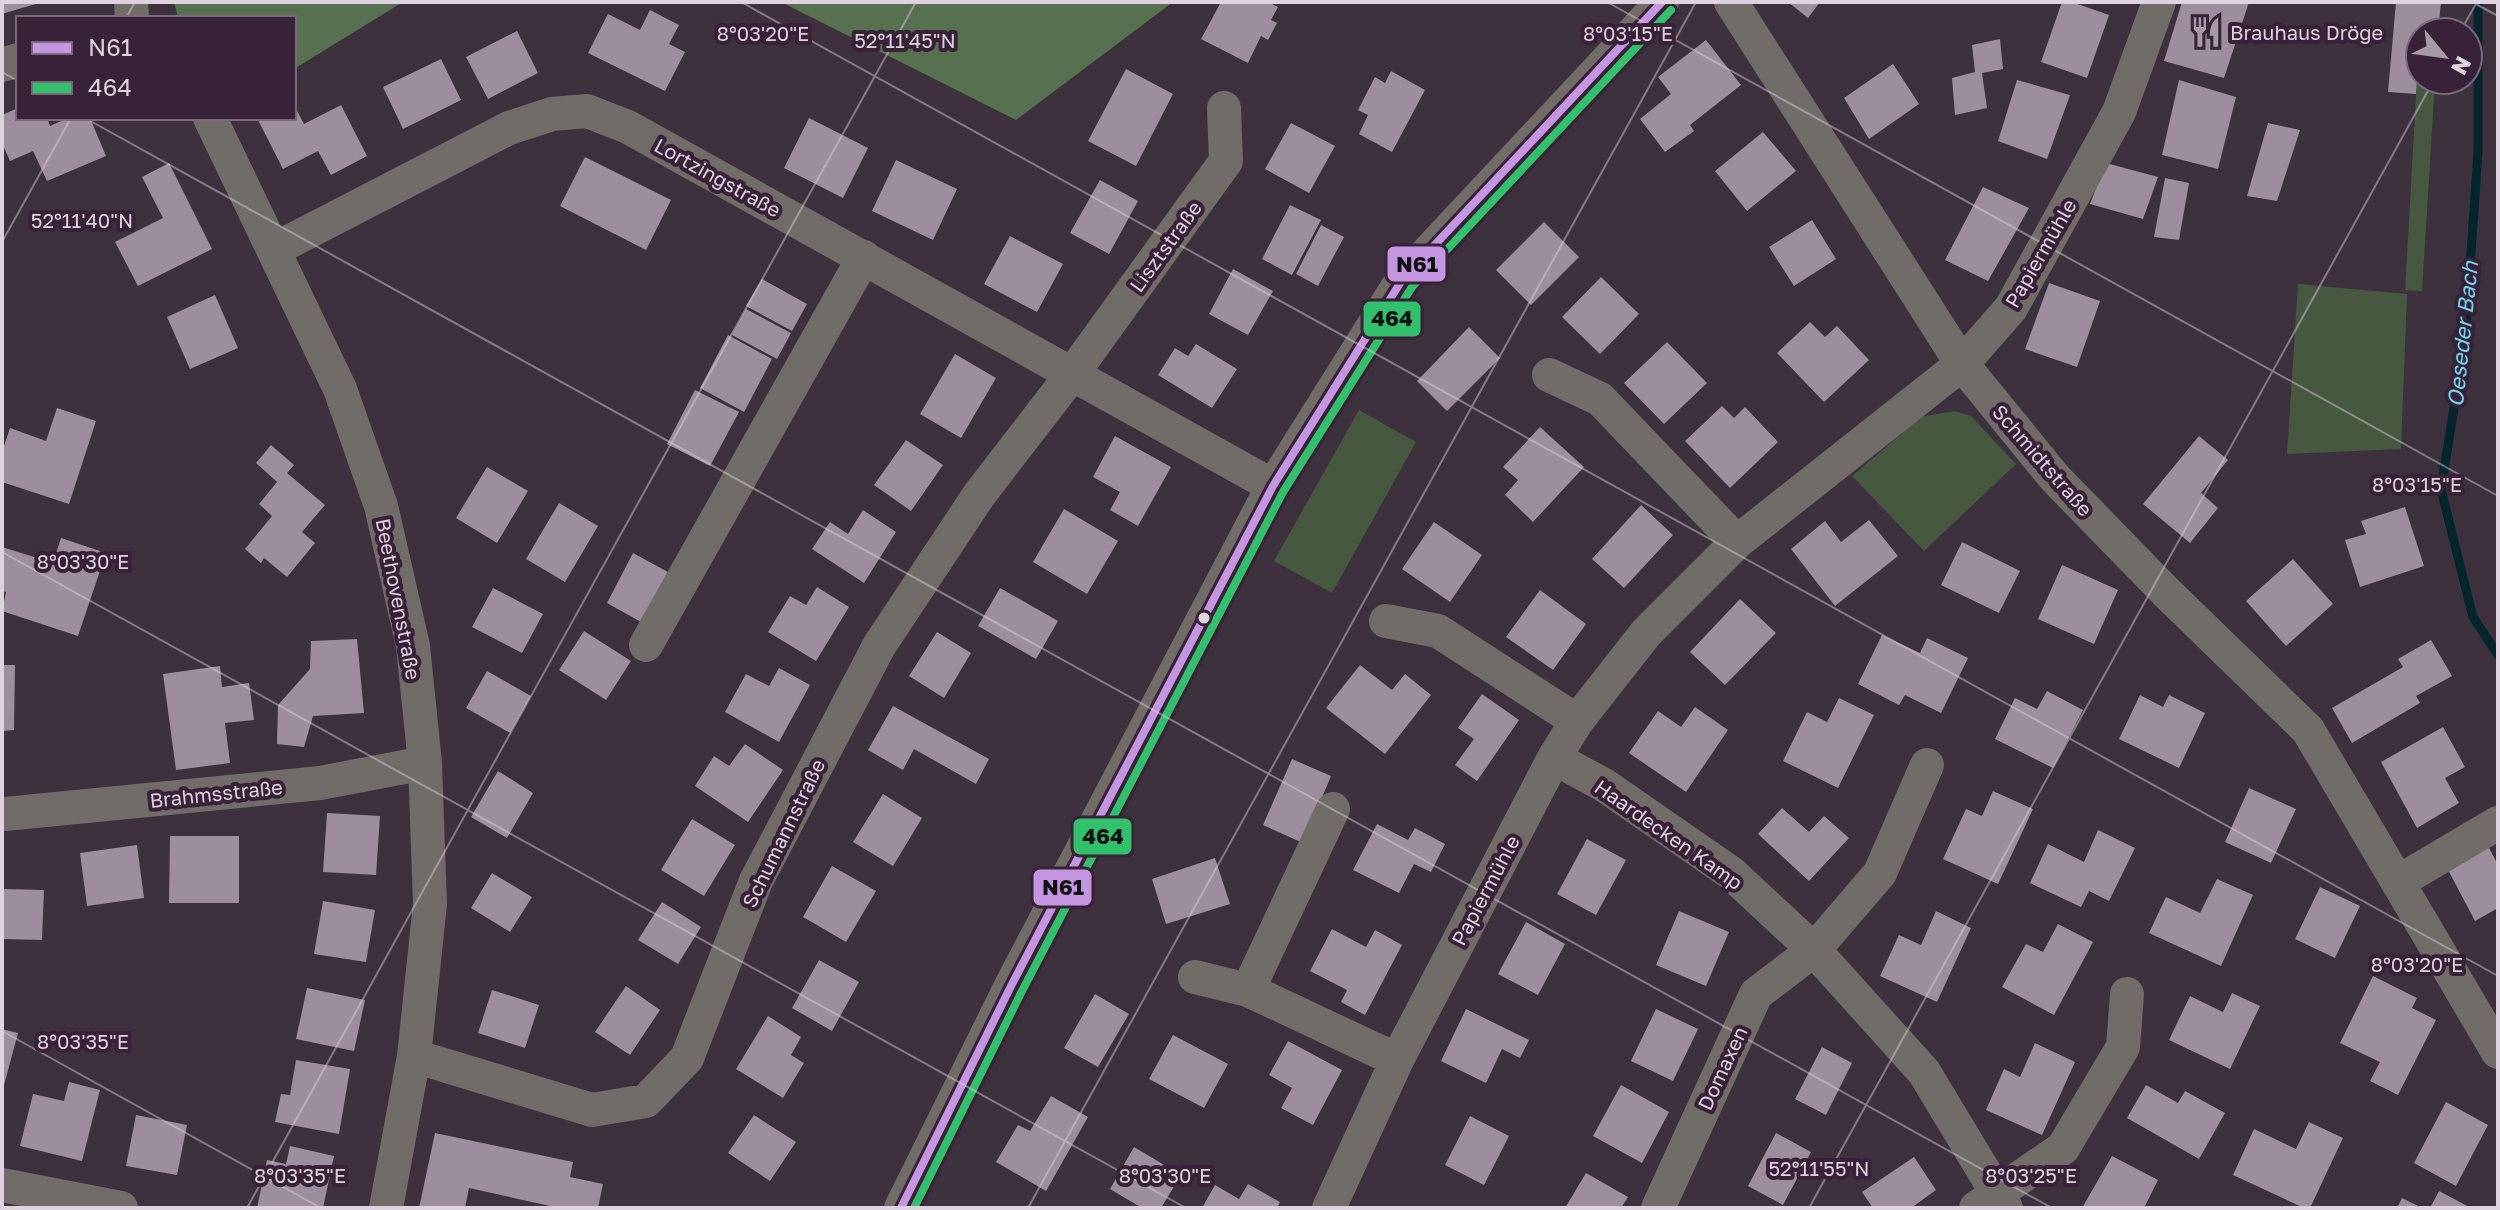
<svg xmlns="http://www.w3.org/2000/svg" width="2500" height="1210" viewBox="0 0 2500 1210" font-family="'Golos Text',sans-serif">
	<rect width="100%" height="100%" fill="#3d313d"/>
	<path fill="#465840" d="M2418,62l2,18h15l-13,211 -17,-1z
		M2298,284l109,10 -6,155 -114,5z
		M1359,410l57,32 -84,151 -58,-32z
		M1954,411l17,5 45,48 -92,87 -72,-75 69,-59z"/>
	<path fill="#57704f" d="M174,2h229l-109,67v-51h-116z
		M781,2h392l-157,118z"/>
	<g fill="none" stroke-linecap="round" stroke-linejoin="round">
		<path stroke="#05252d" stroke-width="9" d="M2478,2v150l-13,187 -24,150 32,128 25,38"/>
	</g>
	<path fill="#9c8e9c" d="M2,2h37v1l-37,11z
		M1221,2h47l10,5 -7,13 6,3 -9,17 -7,-4 -13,27 -47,-24z
		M1788,2h32l-12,16z
		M2062,2h10l37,13 -22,63 -46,-16z
		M2182,2h67l-25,76 -60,-17z
		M2396,2h45l-3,30h-18l-4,62 -28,-2z
		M650,10l29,15 -10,19 16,8 -20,39 -77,-38 20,-39 32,16z
		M517,31l21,42 -50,26 -22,-42z
		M2000,39l3,30 -21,4 5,35 -32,7 -3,-37 23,-6 -3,-27z
		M1706,40l35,45 -51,40 4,6 -29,21 -25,-33 31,-25 -13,-17z
		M441,59l20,41 -58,29 -20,-42z
		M1893,64l26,40 -50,35 -25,-41z
		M1126,69l47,25 -37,72 -48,-25z
		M1391,71l34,19 -33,62 -33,-18 9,-19 -10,-5 17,-33 10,6z
		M2017,80l53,15 -23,64 -49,-18z
		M2179,80l57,17 -18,72 -56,-14z
		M294,105l10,19 37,-19 26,51 -36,19 -13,-24 -35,18 -25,-49 36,-2z
		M18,108v10h29l3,8 18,-8h22l16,38 -59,25 -14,-30 -23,10 -8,-18v-28z
		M809,118l59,30 -25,50 -59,-30z
		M1291,123l44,23 -26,47 -44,-24z
		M2268,123l32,7 -23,71 -30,-5z
		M1763,132l33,39 -49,40 -32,-40z
		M585,157l86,43 -25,50 -86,-44z
		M896,160l61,29 -24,51 -61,-29z
		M169,163l43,86 -74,37 -23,-44 48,-24 -21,-41z
		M2106,163l52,14 -15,42 -53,-15z
		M2165,178l24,5 -10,57 -25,-3z
		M1100,180l38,21 -29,53 -39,-21z
		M1983,187l46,21 -41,73 -43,-21z
		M1290,205l31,15 -29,55 -30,-16z
		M1812,220l24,39 -42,27 -25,-39z
		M1544,222l35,35 -48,48 -35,-35z
		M1321,225l23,12 -26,49 -22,-12z
		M1010,236l53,28 -26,48 -53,-28z
		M1233,269l40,22 -25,44 -39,-21z
		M1601,277l38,37 -39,40 -38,-37z
		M762,279l45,25 -15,27 -46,-25z
		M2049,283l51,18 -23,66 -52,-18z
		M215,295l23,53 -48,21 -23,-52z
		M746,309l45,24 -14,26 -45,-24z
		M1810,322l15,15 12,-11 32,34 -45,42 -47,-49z
		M1469,327l31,31 -53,53 -30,-30z
		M728,335l44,24 -28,53 -44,-24z
		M1667,342l40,41 -43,41 -40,-41z
		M1196,344l41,25 -25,39 -54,-33 17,-27 13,8z
		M955,354l41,24 -35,60 -41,-24z
		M695,390l44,22 -29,54 -43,-22z
		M1722,406l12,12 11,-11 33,35 -48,46 -45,-47z
		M57,408l39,13 -27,83 -67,-22v-30l8,-24 36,13z
		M1540,427l44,40 -51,55 -28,-27 13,-15 -15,-13z
		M1115,436l56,31 -33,59 -28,-16 10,-18 -27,-15z
		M2199,436l29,24 -27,33 17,15 -28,35 -47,-39z
		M906,440l37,25 -32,46 -37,-26z
		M271,445l23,20 -7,8 38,32 -23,27 13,11 -28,34 -23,-19 -3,5 -16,-14 27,-33 -13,-12 18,-22 -21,-19z
		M487,467l41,24 -31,52 -41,-25z
		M559,503l39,23 -33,56 -39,-23z
		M1641,505l32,30 -49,53 -32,-29z
		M2405,507l19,59 -64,21 -15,-47 21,-6 -5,-13z
		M1064,509l54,32 -31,53 -54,-32z
		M863,510l33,22 -32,51 -52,-34 18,-27 18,12z
		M1869,520l29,36 -63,50 -44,-57 34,-28 16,21z
		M1434,522l48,33 -32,47 -48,-33z
		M61,538l45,15 -28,83 -76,-25 4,-19 -4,-1v-44l51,16z
		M1962,542l58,29 -21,42 -58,-28z
		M633,553l35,19 -27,50 -34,-19z
		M2293,559l40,45 -47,42 -40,-45z
		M2062,565l56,25 -24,54 -56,-25z
		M817,587l32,20 -33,54 -48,-29 22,-36 16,9z
		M493,588l50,26 -21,39 -50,-26z
		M1000,588l58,33 -22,38 -58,-33z
		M1540,590l46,34 -33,46 -47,-33z
		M1740,599l36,34 -51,52 -35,-33z
		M584,631l47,30 -25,39 -47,-30z
		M937,632l34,21 -27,45 -35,-22z
		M1882,635l38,18 7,-15 41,20 -27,55 -36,-18 -6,10 -41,-21z
		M357,639l7,74 -51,3 -9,31 -27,-3 1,-39 32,-36 1,-28z
		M2431,640l21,36 -36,20 4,7 -68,40 -20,-35 71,-41 -5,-8z
		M2,665h13l-1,65 -12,1z
		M1360,665l32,25 13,-16 26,21 -46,59 -59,-46z
		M220,666l2,21 27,-4 5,37 -29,3 5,40 -54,7 -13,-96z
		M779,668l31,17 -31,57 -54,-30 21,-38 23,12z
		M487,671l44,25 -21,37 -44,-25z
		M2047,691l36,19 -30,58 -58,-29 20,-41 22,11z
		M1482,694l37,26 -42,61 -22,-16 19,-26 -16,-11z
		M2140,695l23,12 6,-12 36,18 -26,55 -60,-29z
		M1839,698l35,17 -36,73 -55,-27 24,-49 20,10z
		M893,706l96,53 -13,25 -62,-35 -11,21 -35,-20z
		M1695,707l33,23 -42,62 -57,-39 29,-42 23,16z
		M2443,727l22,40 -20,11 14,25 -42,25 -36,-66z
		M745,744l38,26 -35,52 -53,-36 19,-30 15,10z
		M1292,759l39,17 -28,67 -40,-18z
		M498,771l35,22 -26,45 -36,-21z
		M2249,788l47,21 -25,54 -46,-21z
		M1993,791l40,18 -35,75 -55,-25 23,-50 16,7z
		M883,794l39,24 -29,48 -40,-24z
		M1782,808l27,24 15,-16 25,22 -40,43 -51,-47z
		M327,813l53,3 -4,59 -53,-3z
		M692,819l43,26 -31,51 -43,-26z
		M1377,824l31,16 7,-12 30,16 -14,28 -17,-8 -15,29 -46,-23z
		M2098,830l37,18 -26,53 -20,-10 -8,16 -51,-24 18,-39 36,18z
		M170,836h69v67h-70z
		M1587,839l39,21 -30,55 -39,-21z
		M137,845l7,53 -57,8 -7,-53z
		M2488,846l10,19v43l-23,13 -28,-53z
		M1215,858l15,46 -64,20 -14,-45z
		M832,866l44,25 -30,51 -43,-25z
		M492,873l40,24 -22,35 -39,-24z
		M2217,879l36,16 -32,71 -72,-33 17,-36 34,16z
		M2320,887l40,19 -25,52 -40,-19z
		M4,889l40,1 -2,50 -40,-1z
		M323,901l52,9 -9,52 -52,-8z
		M662,902l39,25 -23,37 -40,-24z
		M1679,911l50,21 -23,54 -50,-21z
		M1936,911l35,17 -34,74 -57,-26 19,-41 22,10z
		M1526,922l39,22 -27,51 -40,-21z
		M2058,924l35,18 -39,73 -52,-28 24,-43 17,8z
		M1332,929l34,18 9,-17 27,15 -37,70 -24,-13 6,-12 -37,-19z
		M819,960l40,22 -27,49 -40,-23z
		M2373,976l44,22 -5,10 24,12 -38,75 -28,-14 10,-19 -40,-19z
		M626,986l34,24 -30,45 -35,-23z
		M307,988l58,12 -11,51 -58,-12z
		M492,990l47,15 -14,43 -47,-15z
		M2232,993l28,13 -30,63 -61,-29 21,-44 33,16z
		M1095,994l34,20 -31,53 -34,-19z
		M1466,1009l63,31 -9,18 -18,-9 -16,34 -45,-22z
		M1656,1009l42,20 -25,52 -42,-20z
		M768,1016l33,21 -10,18 13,8 -21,35 -47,-29z
		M2,1029l16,4 -15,56h-1z
		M1173,1035l55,29 -24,44 -55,-29z
		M1288,1041l54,29 -29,55 -32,-17 11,-20 -23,-13z
		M2035,1043l40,19 -33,73 -56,-25 18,-41 16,8z
		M1822,1047l30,16 -26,52 -31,-16z
		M296,1060l54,9 -11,65 -64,-12 6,-28 9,1z
		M69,1082l31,8 -18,71 -62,-15 13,-52 31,7z
		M1621,1085l48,27 -27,51 -49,-27z
		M2146,1085l32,18 7,-12 40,22 -26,46 -72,-41z
		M1051,1096l37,21 -42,74 -50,-29 22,-37 12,6z
		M2446,1102l42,23 -32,61 -42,-23z
		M136,1115l51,10 -10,50 -51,-9z
		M754,1115l42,27 -26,39 -42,-28z
		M1470,1116l39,20 -25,49 -39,-20z
		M2309,1122l34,16 -33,70h-6l-71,-33 21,-46 42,20z
		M435,1133l138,29 -3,15 33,7 -5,24h-39l-90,-20 -4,20h-46z
		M1776,1133l35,19 -28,53 -35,-19z
		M290,1146l44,10 -11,52h-66l10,-48 19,4z
		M1134,1147l47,28 -20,33h-19l-32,-19z
		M2112,1156l46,24 -14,28h-62z
		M1914,1157l22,33 -25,18h-38l-11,-16z
		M1586,1173l42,24 -7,11h-56z
		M1248,1184l32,18 -3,6h-75l13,-23 24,14z
		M2439,1191l32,17h-41z
		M2402,1198l20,10h-25z"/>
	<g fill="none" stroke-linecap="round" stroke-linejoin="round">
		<path stroke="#716c68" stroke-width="34" d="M131,2l1,16
			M1731,2l231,362 93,114 110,113 143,139 190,322
			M2,65l16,-5
			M210,118l130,271 41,117 32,140 12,117 5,141 -16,152 -28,152
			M275,249l234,-121 43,-14 35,-3 41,16 645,359
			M1549,375l51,24 137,143
			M1386,621l52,10 139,90
			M646,645l218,-388
			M1554,758l50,27 127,88 83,77 110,122 82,136
			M5,814l315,-31 105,-20
			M2398,882l100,-59
			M1195,977l53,13 149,70
			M1248,990l85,-181
			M414,1056l178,54 54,-9 41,-43 69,-177 123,-235 100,-151 94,-122 153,-212 -2,-53
			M2,1185l119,23
			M901,1208l110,-222 262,-500 129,-206 260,-278
			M1329,1208l68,-148 157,-302 23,-37 69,-88 91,-91 225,-178 49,-56 108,-196 40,-110
			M1658,1208l98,-214 58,-44 66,-77 47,-108
			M1976,1208l87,-60 60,-101 4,-53"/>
		<defs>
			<path id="bus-1" d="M901,1208l110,-222 262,-500 129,-206 260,-278"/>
			<path id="bus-2" d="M914,1208l108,-217 261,-499 129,-205 259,-277"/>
		</defs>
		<use href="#bus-1" stroke="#372238" stroke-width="14"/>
		<use href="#bus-2" stroke="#372238" stroke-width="14"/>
		<use href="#bus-1" stroke="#c496e1" stroke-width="8"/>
		<use href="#bus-2" stroke="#33c06d" stroke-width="8"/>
	</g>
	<path fill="none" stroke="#dfd2df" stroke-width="2" stroke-opacity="0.45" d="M741,2l1757,974M1607,2l891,494M2472,2l26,14M126,18l9,-16M2460,32l17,-30M2,72l16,9M85,118l1967,1090M2,242l69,-124M2,552l1184,656M2,1031l319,177M247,1208l669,-1206M1028,1208l668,-1206M1809,1208l625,-1128"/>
	<defs>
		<symbol id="restaurant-bare" viewBox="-9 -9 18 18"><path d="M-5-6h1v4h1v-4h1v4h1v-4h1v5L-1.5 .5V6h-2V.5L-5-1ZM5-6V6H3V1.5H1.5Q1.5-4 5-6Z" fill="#a69aa6" stroke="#372238" stroke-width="2.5" paint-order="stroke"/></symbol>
	</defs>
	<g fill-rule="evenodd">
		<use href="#restaurant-bare" x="2184" y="10" width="44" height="44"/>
	</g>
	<circle fill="#dfd2df" stroke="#372238" stroke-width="3" cx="1204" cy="618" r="7"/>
	<g text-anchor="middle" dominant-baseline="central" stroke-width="8" stroke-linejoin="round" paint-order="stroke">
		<g font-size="20" fill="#dfd2df" stroke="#372238" text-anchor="start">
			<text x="2230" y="32">Brauhaus Dröge</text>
		</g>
		<g font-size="20" fill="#dfd2df" stroke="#372238">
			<text transform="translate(718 177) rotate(29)">Lortzingstraße</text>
			<text transform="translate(1165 246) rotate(-54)">Lisztstraße</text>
			<text transform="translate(2040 253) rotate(-60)">Papiermühle</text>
			<text transform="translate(2043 460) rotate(49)">Schmidtstraße</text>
			<text transform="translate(399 599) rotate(79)">Beethovenstraße</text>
			<text transform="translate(216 793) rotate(-6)">Brahmsstraße</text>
			<text transform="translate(783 833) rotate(-64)">Schumannstraße</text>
			<text transform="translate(1669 834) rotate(35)">Haardecken Kamp</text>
			<text transform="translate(1485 890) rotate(-62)">Papiermühle</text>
			<text transform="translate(1722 1068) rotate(-65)">Domaxen</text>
		</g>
		<g font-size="22" font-style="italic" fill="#70d6ed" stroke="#372238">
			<text transform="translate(2462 334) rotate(-84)">Oeseder Bach</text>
		</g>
	</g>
	<g font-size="20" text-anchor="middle" fill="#dfd2df" stroke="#372238" stroke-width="8" stroke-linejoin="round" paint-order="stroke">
		<text x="763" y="41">8°03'20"E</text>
		<text x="1628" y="41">8°03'15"E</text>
		<text x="905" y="48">52°11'45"N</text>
		<text x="82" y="228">52°11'40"N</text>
		<text x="2417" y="492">8°03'15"E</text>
		<text x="83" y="569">8°03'30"E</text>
		<text x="2417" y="972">8°03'20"E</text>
		<text x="83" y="1049">8°03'35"E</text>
		<text x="1819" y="1176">52°11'55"N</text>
		<text x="300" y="1183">8°03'35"E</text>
		<text x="1165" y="1183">8°03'30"E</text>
		<text x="2031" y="1183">8°03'25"E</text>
	</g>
	<g stroke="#372238" stroke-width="3">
		<rect x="1386" y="245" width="61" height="38" rx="8" fill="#c496e1"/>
		<rect x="1362" y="300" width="60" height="38" rx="8" fill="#33c06d"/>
		<rect x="1072" y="817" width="61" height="39" rx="8" fill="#33c06d"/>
		<rect x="1032" y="868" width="61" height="39" rx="8" fill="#c496e1"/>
	</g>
	<g font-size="22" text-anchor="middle" font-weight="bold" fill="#111">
		<text x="1417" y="272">N61</text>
		<text x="1392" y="326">464</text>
		<text x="1103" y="844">464</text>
		<text x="1063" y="895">N61</text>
	</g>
	<rect width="2500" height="1210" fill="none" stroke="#dfd2df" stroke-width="8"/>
	<rect x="16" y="16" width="280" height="104" fill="#372238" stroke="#7a687b" stroke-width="2"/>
	<rect x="32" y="42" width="40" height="12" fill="#c496e1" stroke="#7a687b" stroke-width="2"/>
	<text x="88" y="56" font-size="24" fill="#dfd2df">N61</text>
	<rect x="32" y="82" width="40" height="12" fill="#33c06d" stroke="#7a687b" stroke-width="2"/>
	<text x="88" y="96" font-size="24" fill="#dfd2df">464</text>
	<g transform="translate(2444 56) rotate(119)"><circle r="38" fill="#372238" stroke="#7a687b" stroke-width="2"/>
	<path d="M0-6L14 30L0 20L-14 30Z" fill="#a69aa6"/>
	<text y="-12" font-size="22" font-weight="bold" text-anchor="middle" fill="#dfd2df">N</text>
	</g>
</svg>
